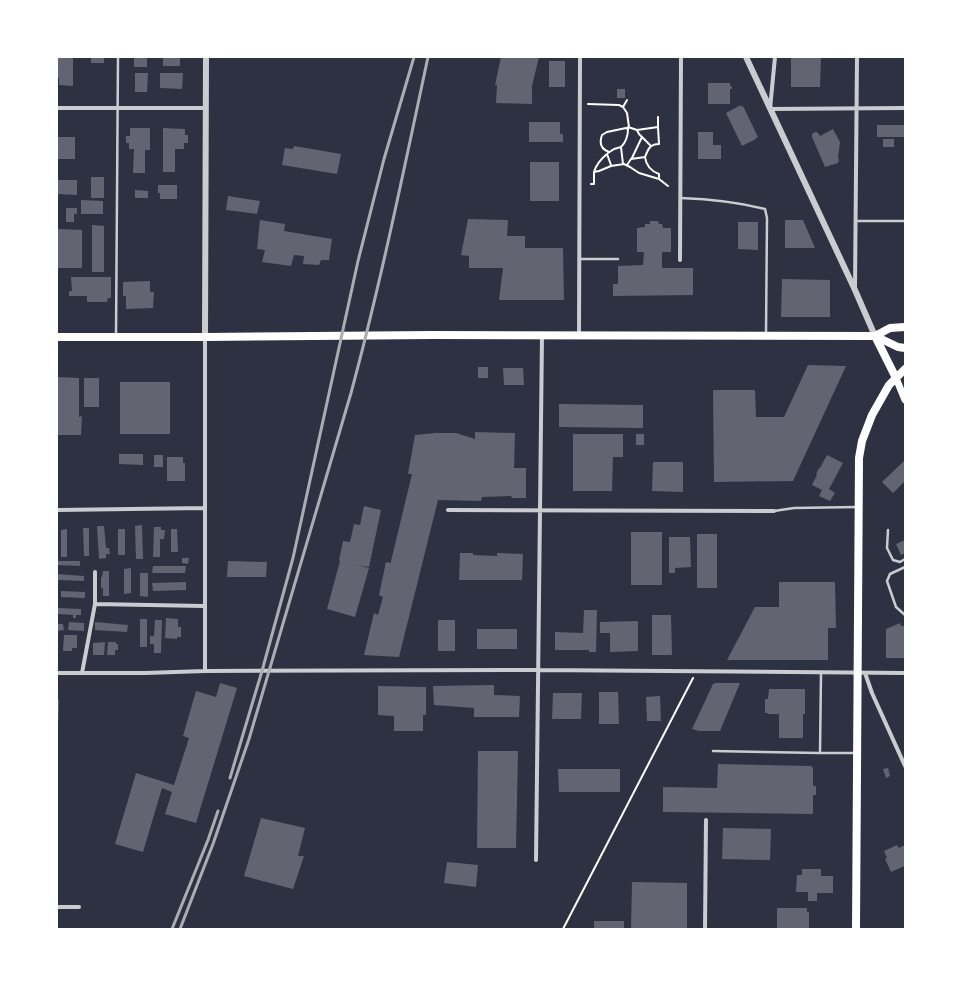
<svg xmlns="http://www.w3.org/2000/svg" width="962" height="986" viewBox="0 0 962 986" font-family="'Golos Text',sans-serif">
	<rect width="100%" height="100%" fill="#2d3142"/>
	<path fill="#626471" d="M57,57h16v29l-14,-1v-7h-2z
		M91,57h13v6h-13z
		M134,57h13v10h-13z
		M163,57h17v9h-17z
		M501,57h38l-7,29v18l-36,-1 1,-18h-2z
		M791,57h30l-1,30h-29z
		M549,61h16v26h-16z
		M135,73h13l-1,19h-12z
		M160,73h23l-1,16 -22,-1z
		M708,83h22v3h2v3h-2v15h-22z
		M617,89h8v9h-8z
		M741,105v2l2,-1 15,31 -2,1v1l-14,7 -16,-33z
		M529,122h31v12h3v8h-34z
		M877,125h28v12h-28z
		M130,128h20v22h-5v23h-12l1,-24h-5v-6h-3v-7h4z
		M163,128l22,1v6h3v8h-4v6h-9v23h-12z
		M833,129l7,13 -2,16 1,2 -1,3 -13,4 -10,-23 -3,-7v-3l3,-2h1l2,1 2,3z
		M698,132h15v13h8v14h-23z
		M58,137h17v22h-17z
		M883,139h11v8h-11z
		M294,146l47,8 -4,20 -55,-9 3,-17 8,1z
		M530,162h29v39h-29z
		M91,177h13v21h-13z
		M57,180h20v15l-20,-1z
		M158,185h19v14h-17v-6h-2z
		M135,190l13,1v7h-13z
		M228,196l32,5 -3,13 -31,-4z
		M81,200l22,1v13h-22z
		M66,208h11v6h-3v8h-8z
		M468,219l40,1 -1,16h18v12h37l1,1 1,51h-65l4,-32h-34v-12l-8,-1z
		M260,220l25,4 -1,7 48,8 -3,21h-8l-2,5 -16,-1 1,-8 -10,-1 -3,11 -29,-4 3,-12 -8,-1z
		M785,220h18l12,28h-30z
		M650,221h8l1,3h3l1,4h8v24h-9v16h31v27l-80,1v-12h5v-18l25,-1 1,-13h-7v-24l8,-1v-3h5z
		M738,222h20v28l-20,-1z
		M92,225l12,1v46h-12z
		M57,229l25,1v38h-25z
		M71,277h40v21h-3l-1,4h-20v-6h-18v-5h3z
		M782,279l48,1v37h-49z
		M150,281v11h4l-1,16 -27,1v-13h-3v-14z
		M808,365l38,1 -53,115 -79,1 -1,-92h42l1,27h28z
		M478,367h10v11h-10z
		M503,368h20l1,17h-20z
		M57,377l22,1v39l3,-1 -1,19h-24z
		M84,378h15v29h-15z
		M120,382h50v52h-50z
		M559,404l84,1v23l-84,-1z
		M475,432l40,1 -1,35h12v30h-14l-1,-2 -29,1 -1,4 -43,-1 -39,157 -35,-2 10,-42 4,2 5,-18 -4,-2 7,-33 5,1v-2l21,-87h-4l7,-39 21,-2h20l19,6z
		M573,434h50v23h-10l-1,34h-39z
		M636,434h8v11h-8z
		M119,454h24v11l-24,-1z
		M154,455h9v12h-9z
		M827,455l16,8 -14,26 6,4 -5,8 -11,-5 3,-6 -10,-5 5,-10 -1,-1 3,-6h1z
		M167,457h16v6h2v18h-18z
		M905,460v21l-12,12 -11,-11z
		M653,462h30v30l-31,-1z
		M364,506l17,4 -12,57 -12,-2 12,3 -14,49 -28,-8 13,-48 -1,-1 4,-19 7,1 4,-18 6,1z
		M142,525l1,34h-7l-1,-33z
		M97,526h7l2,22h3l1,6h-4v4l-7,1z
		M154,527h7v3h4l-1,9h-4v18h-7z
		M83,528h6v28h-5z
		M67,529v28h-6v-27z
		M118,529h7v26h-7z
		M171,529h6l1,23h-7z
		M631,532h31v53h-31z
		M697,534h20v54h-20z
		M669,537h21l1,30 -16,1v5h-6z
		M905,540v13l-4,2 -5,-11z
		M460,553h13v2l24,1v-3l26,1 -1,26h-63z
		M182,558h7l-1,6 -6,-1z
		M58,561h22v5l-23,-1z
		M228,561l39,1 -1,15h-39z
		M153,566h33l-1,7h-33z
		M131,568v25l-7,1v-25z
		M103,571h6v25h-6v-8h-2v-11h1z
		M140,573h8v24l-8,-1z
		M57,574l27,2v5l-27,-1z
		M186,582v8l-33,1 -1,-8z
		M779,582h56l1,46h-8v32h-101l28,-53h24z
		M61,591l24,1v6l-24,-1z
		M58,608l23,1v6h-5v3h-3v-3l-15,-1z
		M584,610h13l-1,42h-7v-2h-34v-18l28,1z
		M652,615h19l1,40h-20z
		M166,618l12,1v8h3v10h-4v2l-12,-1z
		M140,619h7v28h-7z
		M155,620h7l-1,33h-7v-9h-4v-8h4z
		M438,620h17v31h-17z
		M638,621v30l-28,1v-19h-10v-11z
		M69,622l15,1v8l-16,-1z
		M95,622l33,3 -1,7 -32,-2z
		M900,623l1,3h4v32h-19v-29z
		M57,624h6l1,6 -7,1z
		M477,629h40v20h-40z
		M64,635h13v13h-5v3h-9z
		M105,642l-1,13h-11v-12z
		M108,642h8v2h2v6h-3v5h-8z
		M220,683l17,5 -41,135 -31,-9 7,-22 -10,-4 -19,64 -28,-8 21,-71 38,12 15,-47 -6,-2 13,-45 20,6z
		M716,683h24l-20,48h-21l-7,-2 21,-45z
		M494,685v10l26,1 -1,21h-45v-9l-40,-3 -1,-19z
		M378,686l48,1v28h-3v16h-29v-15l-16,-1z
		M769,689h36v25h-2v24h-24v-24h-11v-1h-3v-14h3z
		M599,692h19l1,32h-20z
		M553,693h29l-1,26h-29z
		M660,696l1,25h-14l-1,-24z
		M57,700h2l-1,27h-1z
		M478,751h40l-2,97h-39z
		M718,764l93,2 2,2v18h3v9h-3v19l-150,-2v-25l54,1z
		M888,768l2,8 -4,2 -3,-9z
		M558,769h62v23h-61z
		M261,818l44,10 -7,28h6l-11,33 -49,-13z
		M723,828l48,1 -1,31 -48,-1z
		M897,845l2,3 6,-3v21l-14,6 -6,-13 2,-1 -3,-7z
		M447,862l31,3 -2,22 -32,-4z
		M802,869h19v7h12v17h-16v8h-9v-9h-12l1,-17h5z
		M632,882l55,1v46h-56z
		M777,908h30v4h2v17h-32z
		M594,921h30v8h-30z"/>
	<g fill="none" stroke-linecap="round" stroke-linejoin="round">
		<path stroke="#fff" stroke-width="2" d="M627,100l-4,7 4,6 2,14
			M588,104l31,1 4,2
			M658,117v10
			M628,127l9,3
			M609,152c-8,-3 -10,-9 -7,-17l5,-3 19,-4 2,1c0,8 -2,13 -7,18
			M608,153l6,-4 7,-2 2,17
			M645,157c3,-8 5,-13 14,-13l-1,-17 -21,3 2,4 12,12
			M632,158l10,-21
			M627,165l4,-6 14,-2c1,8 6,14 14,17v5
			M594,172c2,-7 7,-13 13,-18l4,11
			M591,184h3v-12l5,-1 12,-5 13,-2 6,3 9,6 20,6 9,7
			M563,929l130,-251"/>
		<path stroke="#caccd0" stroke-width="2.5" d="M681,198c28,1 56,4 84,11l2,9 -1,116
			M856,221h49
			M579,259h39
			M116,336l2,-279
			M774,511l20,-3 63,-1
			M888,530l-1,18 6,12 7,2 5,-3
			M905,567l-15,7 -3,7 9,26 9,8
			M821,673l-1,80h35
			M713,751l107,2"/>
		<path stroke="#caccd0" stroke-width="4" d="M775,57l-5,52 135,-1
			M57,108h149
			M680,260l1,-203
			M855,288l2,-231
			M579,335l1,-278
			M57,510l148,-2
			M448,510l326,1
			M95,604l109,2
			M205,671v-334
			M57,673h88l60,-2 333,-1 367,3
			M82,673l13,-69v-32
			M865,673l7,20 33,73
			M536,860l6,-524
			M57,907h22
			M705,929l1,-109"/>
		<path stroke="#caccd0" stroke-width="6" d="M746,57l109,233 20,46
			M205,337l1,-280"/>
		<path stroke="#fff" stroke-width="7" d="M896,378l9,22"/>
		<path stroke="#fff" stroke-width="8" d="M875,336l21,42
			M875,336l15,-8 15,-1
			M57,337h148l227,-2 443,1 23,11 7,1"/>
		<path stroke="#fff" stroke-width="8" d="M856,929l3,-471 3,-17 10,-26 17,-30 16,-16"/>
		<path stroke="#abadb3" stroke-width="3" d="M230,778l32,-107 31,-113 65,-297 26,-102 30,-102
			M172,929l36,-89 10,-29
			M180,929l33,-85 36,-105 102,-346c30,-111 53,-224 77,-336"/>
	</g>
	<rect width="962" height="986" fill="none" stroke="#ffffff" stroke-width="116"/>
</svg>
